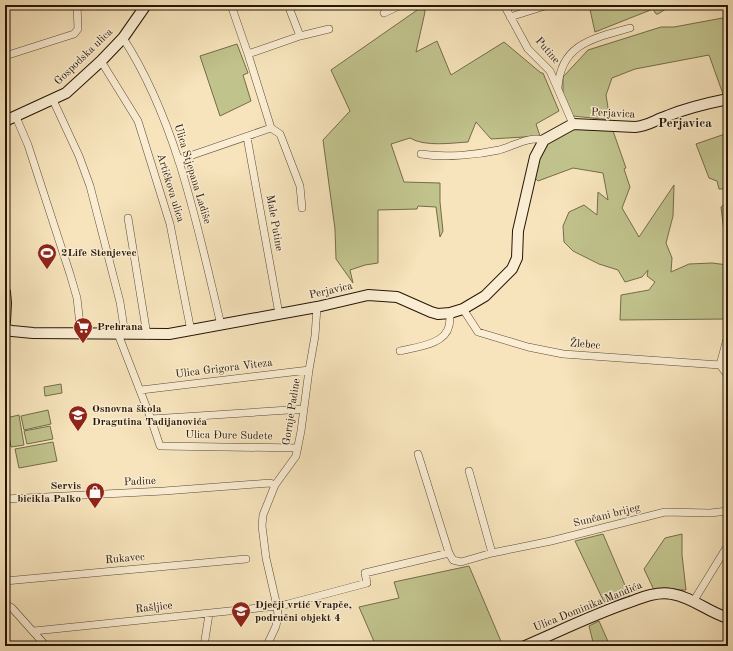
<svg xmlns="http://www.w3.org/2000/svg" width="733" height="651" viewBox="0 0 733 651" font-family="'Old Standard TT',serif">
	<rect width="100%" height="100%" fill="#f7e4bc"/>
	<filter id="stains"><feTurbulence type="fractalNoise" baseFrequency=".005" numOctaves="4"/><feColorMatrix values="0 0 0 0 .2 0 0 0 0 .09 0 0 0 0 .02 0 0 0 .5 -.17"/></filter>
	<radialGradient id="worn" r=".72"><stop offset=".6" stop-color="#630" stop-opacity="0"/><stop offset="1" stop-color="#630" stop-opacity=".3"/></radialGradient>
	<path fill="#c1c38d" stroke="#746c4a" d="M589,5h83l-14,9h-2l-3,-5 -58,23z
		M423,6l2,6 -9,40 21,-11 14,34 53,-33 37,31h2l16,38 -23,13 4,12 -49,3 -15,-17 -8,20c-17,1 -43,5 -58,-4l-19,6 13,38 36,1v19l3,29 -3,6 -4,-30 -18,-1 -1,3 -39,1v53l-13,2 -15,5 3,13 -17,-24 -1,-30 -12,-89 27,-29 -19,-41z
		M728,17v76l-5,1 -14,-39 -74,14 -23,9 -6,17 4,25 -37,-4 -10,-21v-18l25,-27 73,-23h13z
		M237,44l11,29 -5,2 8,26 -31,15 -20,-60z
		M572,127l40,1 14,40 -2,1 6,18 -8,21 17,29 35,-52 -1,31 -7,27 6,15 -1,14 18,-8 23,-1 16,2v54l-108,1 1,-25 28,-5 6,-8 -8,-6 1,-6 -6,7 -17,5 -7,-12 -19,-6 -26,-13 -9,-9 -1,-16 6,-14 15,-7 13,10 1,-23 10,8 -5,-27 -30,-5 -35,13 -4,-4 7,-23 5,-12z
		M725,134h3v55h-9l-2,-8 -8,-3 -13,-34z
		M728,201v38l-3,1 -4,-33z
		M61,384l1,9 -17,3 -1,-9z
		M48,410l3,14 -27,6 -3,-14z
		M19,415l5,30 -13,2 -5,-29z
		M50,426l3,13 -26,5 -3,-13z
		M53,442l4,19 -38,7 -4,-19z
		M603,534l27,63 -26,5 -29,-61z
		M682,534v21l4,35h-32l-10,-21 21,-31z
		M469,566l34,80h-127l-17,-39 40,-9 -5,-16z
		M599,621l11,25h-16l-5,-20z"/>
	<g fill="none" stroke-linecap="round" stroke-linejoin="round">
		<defs>
			<path id="street" d="M288,5l12,31
				M504,5l24,44 22,22 23,53
				M384,13l17,-8
				M510,17l38,-12
				M123,38c54,83 75,191 98,287
				M248,54l52,-18 29,-7
				M5,56l69,-22 4,-5 -1,-24
				M101,61l37,60 32,103 21,107
				M558,87c3,-44 37,-49 72,-59
				M53,100l26,56 11,30 30,116 5,32
				M16,117l12,28 42,129 7,24 4,36
				M271,128l9,6 2,5 18,47 2,22
				M247,137l32,177
				M421,154c24,4 55,1 78,-4 15,-4 29,-14 45,-10
				M178,160l93,-32 -23,-74 -17,-49
				M128,218l19,117
				M463,309l15,23 50,15 35,7 157,11
				M118,334l33,85 9,27 138,2
				M728,335l-8,30 8,11
				M400,351c15,-4 45,-6 49,-25 1,-4 1,-9 1,-13
				M141,390l168,-20
				M151,419l153,-10
				M418,454l31,99
				M469,471l23,82
				M5,499l159,-8 106,-8 5,2
				M5,581l241,-22
				M693,602l35,-57
				M5,604l7,4 34,38
				M34,631l243,-25 11,-2 79,-21 -2,-10 84,-20 4,7 8,2 31,-9 59,-12 114,-29 45,1 18,-2
				M269,641l7,-15 2,-11 -1,-9 -11,-48 -4,-32 1,-11 12,-30 21,-29 5,-25 8,-61 6,-34 2,-29
				M204,646l5,-32"/>
			<path id="secondary" d="M5,121l61,-28 35,-32 22,-23 23,-33
				M5,292l1,11 -1,19
				M5,329l7,2 21,2 136,1 148,-27 51,-12 29,2 34,15 7,2 12,-1 13,-4 22,-13 27,-27 5,-11 1,-27 17,-74 9,-17 29,-16 62,3c13,-1 20,-7 32,-11 20,-8 41,-13 61,-17
				M525,646c35,-15 69,-32 105,-44 13,-5 28,-11 42,-8 20,3 36,18 56,24"/>
		</defs>
		<use href="#street" stroke="#5a4a34" stroke-width="8"/>
		<use href="#secondary" stroke="#261606" stroke-width="12"/>
		<use href="#street" stroke="#faedd3" stroke-width="7"/>
		<use href="#secondary" stroke="#faedd3" stroke-width="10"/>
	</g>
	<defs>
		<symbol id="stadium-pin" viewBox="-11 -11 22 30"><path d="M0 17L-7.5 6A9.5 9.5 0 1 1 7.5 6Z" fill="#8f2418" stroke="#faedd3"/><path d="M0-5a6.5 5 0 1 0 0 10a6.5 5 0 1 0 0-10ZM-3.5-1.8h7v3.6h-7Z" fill="#fff"/></symbol>
		<symbol id="supermarket-pin" viewBox="-11 -11 22 30"><path d="M0 17L-7.5 6A9.5 9.5 0 1 1 7.5 6Z" fill="#8f2418" stroke="#faedd3"/><path d="M-6-5.5h2.5l.6 2H6L4.5 2H-2.5L-4.4-4H-6ZM-1.5 3.2a1.3 1.3 0 1 0 .1 0ZM3 3.2a1.3 1.3 0 1 0 .1 0Z" fill="#fff"/></symbol>
		<symbol id="school-pin" viewBox="-11 -11 22 30"><path d="M0 17L-7.5 6A9.5 9.5 0 1 1 7.5 6Z" fill="#8f2418" stroke="#faedd3"/><path d="M0-5L7-2L0 1L-7-2ZM-4 1L0 2.5L4 1V4Q0 6-4 4Z" fill="#fff"/></symbol>
		<symbol id="shop-pin" viewBox="-11 -11 22 30"><path d="M0 17L-7.5 6A9.5 9.5 0 1 1 7.5 6Z" fill="#8f2418" stroke="#faedd3"/><path d="M-5-2.5h2.3a2.7 3.5 0 0 1 5.4 0H5L5.5 6h-11ZM-1.5-2.5h3a1.5 2.3 0 0 0-3 0Z" fill="#fff"/></symbol>
	</defs>
	<g fill-rule="evenodd">
		<use href="#stadium-pin" x="36" y="242" width="22" height="30"/>
		<use href="#supermarket-pin" x="72" y="316" width="22" height="30"/>
		<use href="#school-pin" x="67" y="404" width="22" height="30"/>
		<use href="#shop-pin" x="84" y="481" width="22" height="30"/>
		<use href="#school-pin" x="230" y="600" width="22" height="30"/>
	</g>
	<g text-anchor="middle" dominant-baseline="central" stroke-width="3" stroke-linejoin="round" paint-order="stroke">
		<g font-size="11" fill="#261606" stroke="#faedd3">
			<text transform="translate(547 51) rotate(49)">Putine</text>
			<text transform="translate(84 57) rotate(-44)">Gospodska ulica</text>
			<text transform="translate(613 114) rotate(3)">Perjavica</text>
			<text transform="translate(192 174) rotate(73)">Ulica Stjepana Ladiše</text>
			<text transform="translate(170 188) rotate(73)">Artičkova ulica</text>
			<text transform="translate(274 223) rotate(80)">Male Putine</text>
			<text transform="translate(331 291) rotate(-13)">Perjavica</text>
			<text transform="translate(585 345) rotate(5)">Žlebec</text>
			<text transform="translate(224 369) rotate(-7)">Ulica Grigora Viteza</text>
			<text transform="translate(292 412) rotate(-81)">Gornje Padine</text>
			<text transform="translate(229 436) rotate(1)">Ulica Đure Sudete</text>
			<text transform="translate(140 482) rotate(-3)">Padine</text>
			<text transform="translate(607 516) rotate(-14)">Sunčani brijeg</text>
			<text transform="translate(125 559) rotate(-5)">Rukavec</text>
			<text transform="translate(588 607) rotate(-22)">Ulica Dominika Mandića</text>
			<text transform="translate(154 608) rotate(-6)">Rašljice</text>
		</g>
		<g font-size="11" font-weight="bold" fill="#261606" stroke="#faedd3" text-anchor="start">
			<text x="61" y="253">2Life Stenjevec</text>
			<text x="97" y="327">Prehrana</text>
			<text x="92" y="409">Osnovna škola<tspan x="92" dy="13">Dragutina Tadijanovića</tspan></text>
			<text x="81" y="486" text-anchor="end">Servis<tspan x="81" dy="13">bicikla Palko</tspan></text>
			<text x="255" y="605">Dječji vrtić Vrapče,<tspan x="255" dy="13">područni objekt 4</tspan></text>
		</g>
		<g font-size="13" font-weight="bold" fill="#261606" stroke="#faedd3">
			<text x="685" y="123">Perjavica</text>
		</g>
	</g>
	<rect width="733" height="651" fill="none" stroke="#f7e4bc" stroke-width="20"/>
	<rect x="6" y="6" width="721" height="639" fill="none" stroke="#261606" stroke-width="2"/>
	<rect x="10" y="10" width="713" height="631" fill="none" stroke="#261606"/>
	<rect width="100%" height="100%" filter="url(#stains)"/>
	<rect width="100%" height="100%" fill="url(#worn)"/>
</svg>
